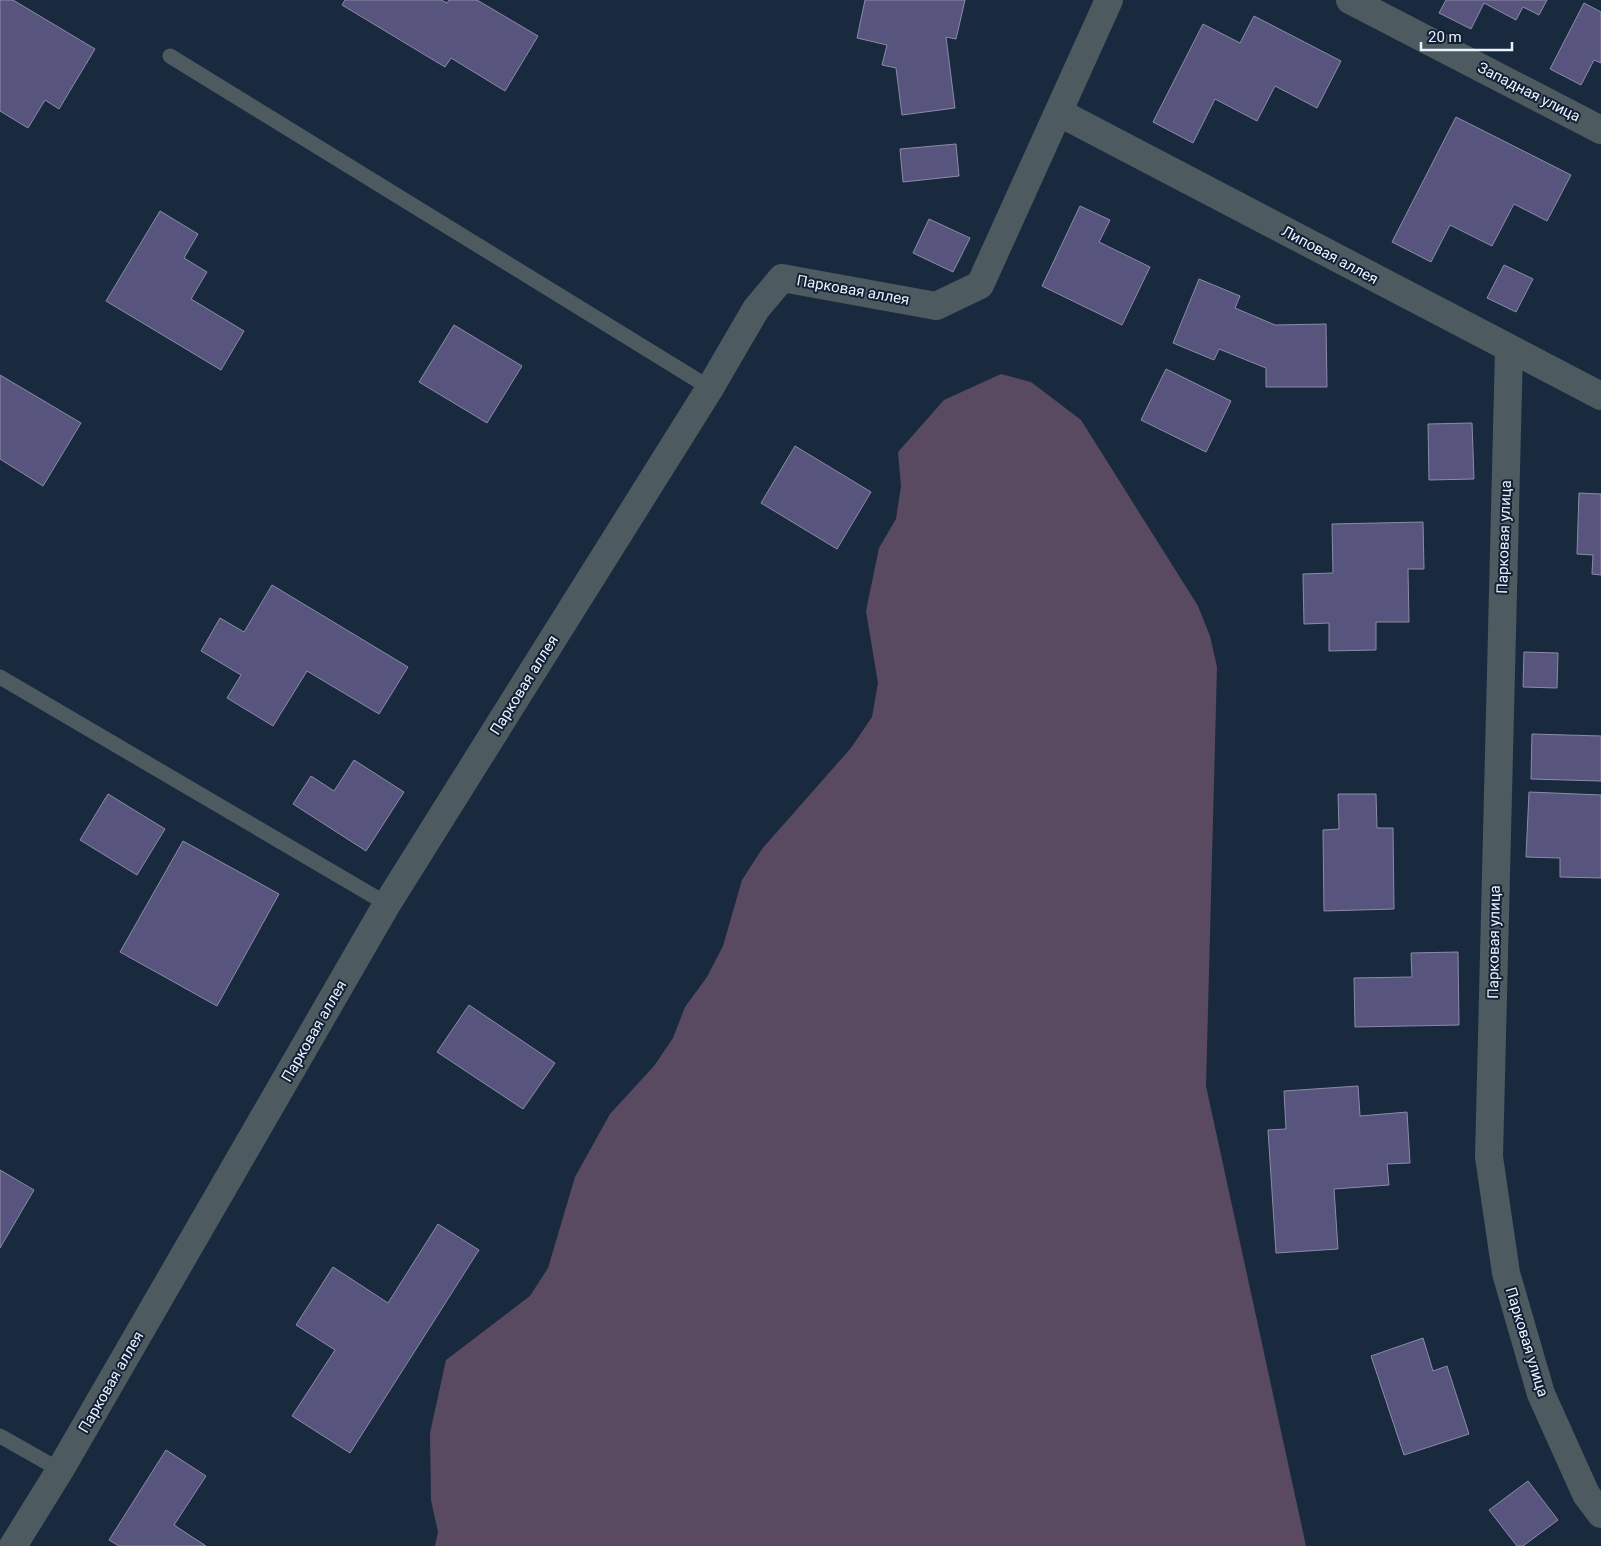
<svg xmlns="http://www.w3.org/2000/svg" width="1601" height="1546" viewBox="0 0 1601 1546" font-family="Roboto,sans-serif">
	<rect width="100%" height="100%" fill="#1a2a3e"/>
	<path fill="#5a4a61" d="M1001,374l30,8 50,38 117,186 12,30 7,31 -11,419 100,460h-871l3,-14 -7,-32 -1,-67 16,-73 84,-64 18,-28 27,-91 35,-63 44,-48 19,-28 12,-31 22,-30 16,-31 19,-66 20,-31 89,-101 21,-31 6,-34 -12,-72 13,-63 17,-29 5,-33 -3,-34 46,-52z"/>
	<path fill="#57557e" stroke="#8b8ba8" d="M0,0h13l82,49 -36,60 -14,-9 -17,28 -28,-17z
		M345,0h96l6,3 2,-3h28l61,36 -33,55 -54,-33 -6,9 -103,-62z
		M865,0h100l-9,39 -10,-2 9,71 -53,7 -6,-47 -14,-3 5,-20 -30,-7z
		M1446,0h101l-8,15 -16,-8 -7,13 -32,-17 -13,26 -32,-16z
		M1584,3l17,9v51l-7,-3 -13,25 -31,-16z
		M1254,16l87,45 -24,47 -42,-22 -18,35 -42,-22 -22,44 -40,-21 50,-98 37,19z
		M1456,117l115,58 -24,46 -33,-17 -22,42 -42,-21 -19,37 -39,-20z
		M956,144l3,32 -56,6 -3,-33z
		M1080,206l30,14 -11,22 51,25 -28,58 -80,-39z
		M160,211l38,23 -14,24 23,14 -16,27 53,32 -23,39 -115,-69z
		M929,219l41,19 -17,34 -40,-19z
		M1504,265l29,14 -17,33 -29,-14z
		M1199,279l41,17 -5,12 40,17 51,-1 1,63h-61v-19l-47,-19 -5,11 -41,-17z
		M454,325l68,41 -35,57 -68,-41z
		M1166,369l65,32 -25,51 -65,-32z
		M0,375l81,48 -38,63 -43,-27z
		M1472,423l2,56 -45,1 -1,-56z
		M795,446l76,46 -34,57 -76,-46z
		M1579,493l22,1v81l-9,-1 1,-19 -16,-1z
		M1423,522l1,47h-16l1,53h-33v28l-47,1v-28l-25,1 -1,-50 30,-1 -1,-49z
		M272,585l136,82 -29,47 -72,-43 -34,55 -46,-28 14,-23 -40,-24 19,-33 24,14z
		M1524,652l34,1 -1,35 -34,-1z
		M1532,734l69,2v45l-70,-2z
		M354,760l50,32 -38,59 -73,-47 18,-28 23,15z
		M1529,792l72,3v83l-41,-1v-19l-34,-1z
		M108,794l57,35 -28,46 -57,-35z
		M1338,794h38l1,34h16l1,81 -70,2 -1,-81 16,-1z
		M183,841l96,53 -62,112 -97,-54z
		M1458,952l1,73 -104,2 -1,-49 58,-1 -1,-24z
		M469,1005l86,58 -32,46 -86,-57z
		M1358,1086l2,30 47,-4 3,51 -23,1 2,21 -55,4 4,60 -62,4 -8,-123 18,-1 -2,-38z
		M0,1170l34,20 -34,58z
		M438,1224l41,26 -129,203 -58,-37 43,-66 -39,-25 37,-58 55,36z
		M1423,1338l10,33 14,-5 22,68 -65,21 -33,-99z
		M166,1450l40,26 -32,49 32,21h-87l-10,-6z
		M1528,1481l30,39 -35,26h-6l-28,-36z"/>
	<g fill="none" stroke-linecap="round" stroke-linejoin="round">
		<path stroke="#4d5b61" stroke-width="15" d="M170,56l540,332
			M0,677l387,227
			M0,1436l60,34"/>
		<path stroke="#4d5b61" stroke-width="28" d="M1350,0l251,130
			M1060,113l541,283
			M1509,349l-20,808 17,116 35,121 45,100 15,20
			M13,1546l47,-76 327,-566 323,-516 46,-79 26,-31 154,28 44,-21 129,-285"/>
	</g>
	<g text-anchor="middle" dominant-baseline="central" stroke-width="4" stroke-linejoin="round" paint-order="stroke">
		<g font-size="15" fill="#eaf3fe" stroke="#112034">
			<text transform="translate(1529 92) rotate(27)">Западная улица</text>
			<text transform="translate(1330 255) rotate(28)">Липовая аллея</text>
			<text transform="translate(853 290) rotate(10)">Парковая аллея</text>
			<text transform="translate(1504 537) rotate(-88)">Парковая улица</text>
			<text transform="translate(524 685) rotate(-58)">Парковая аллея</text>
			<text transform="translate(1494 942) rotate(-89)">Парковая улица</text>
			<text transform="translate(314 1031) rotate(-60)">Парковая аллея</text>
			<text transform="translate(1527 1342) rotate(73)">Парковая улица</text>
			<text transform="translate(111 1382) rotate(-60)">Парковая аллея</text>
		</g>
	</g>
	<path d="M1421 42v8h91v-8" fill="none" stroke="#eaf3fe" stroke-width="2.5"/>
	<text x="1428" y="42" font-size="15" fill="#eaf3fe" stroke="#112034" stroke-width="4" paint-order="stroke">20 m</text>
</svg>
